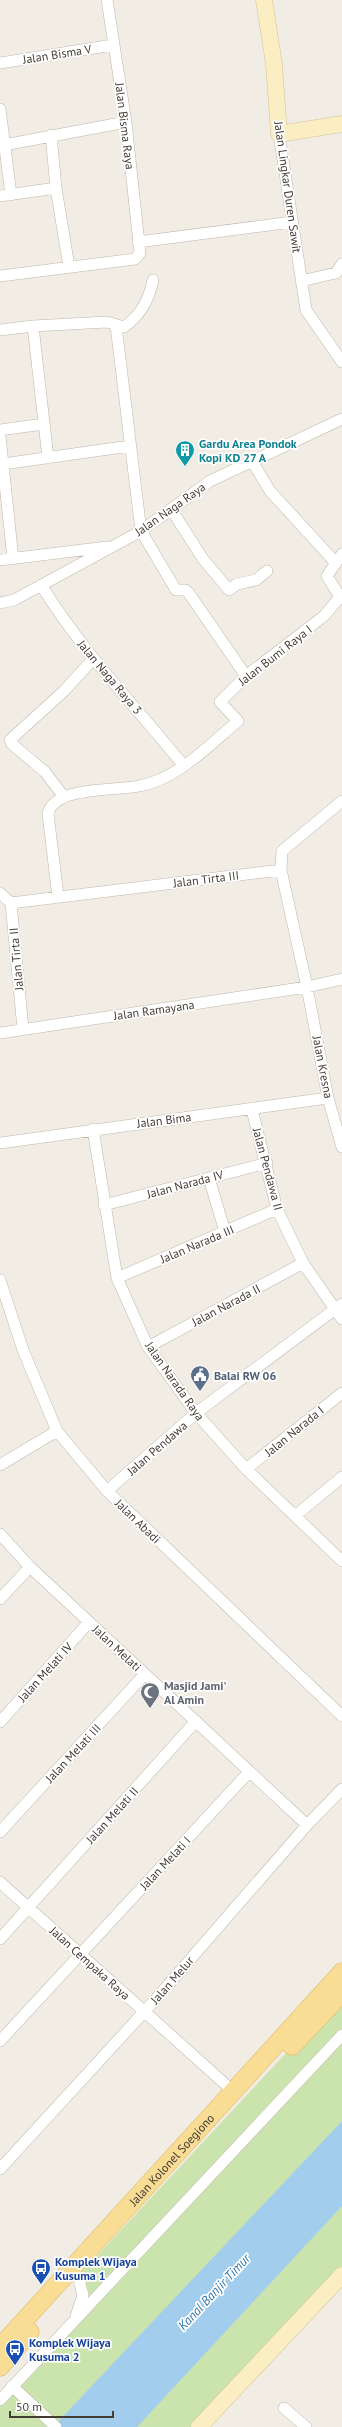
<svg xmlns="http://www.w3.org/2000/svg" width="342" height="2427" viewBox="0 0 342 2427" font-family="'PT Sans',sans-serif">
	<rect width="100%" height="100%" fill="#f1ede4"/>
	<path fill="#cbe4ae" d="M342,1993v282l-143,152h-199v-27l80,-93 -2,-31z"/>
	<path fill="#a2cdec" d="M342,2121v85l-205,221h-84z"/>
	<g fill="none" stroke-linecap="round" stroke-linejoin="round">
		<defs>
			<path id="street" d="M0,63l113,-18
				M0,109l11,86
				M279,134l27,176 36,52
				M51,135l5,53 13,79
				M4,145l122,-23
				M0,196l56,-8
				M138,242l154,-20
				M0,276l135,-17 5,-6 -14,-131 -19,-122
				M301,281l35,-8 6,-9
				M33,326l15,132
				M116,326l25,205 35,59h9l3,2 58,84
				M0,330l33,-4 74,-4 17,5c17,-12 25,-27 29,-47
				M0,430l43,-6
				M0,436l13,123
				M252,461l18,30 65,71
				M3,464l127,-18
				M171,509l32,50 26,31 8,-6 19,-4 11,-9
				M0,560l107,-13
				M41,585c41,66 94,121 143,181
				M0,603l14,-3 127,-69 69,-50 132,-62
				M64,797l-19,-25 -33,-28 -2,-4 54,-49 29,-32
				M281,870l1,-19 60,-50
				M0,893l11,10 12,126
				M58,897l-10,-83c5,-28 69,-23 91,-28 39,-7 70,-41 99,-65l-18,-19 26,-26 78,-60 16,-19 -13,-21 15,-22
				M11,903l270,-33 26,117 21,111 14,49
				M0,1033l307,-46 35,-8
				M252,1110l25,99 26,54 39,56
				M93,1129l24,149 31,69 48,66 50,56 96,92
				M0,1143l328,-45
				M209,1178l16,54
				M104,1205l163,-42
				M117,1278l160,-69
				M0,1280l23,70 34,81 50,60 235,225
				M148,1347l155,-84
				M0,1465l57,-34
				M246,1469l96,-76
				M107,1491l89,-78 146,-109
				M295,1516l47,-39
				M0,1534l30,33 277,258
				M0,1599l30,-32
				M0,1722l89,-100
				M0,1832l145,-158
				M0,1882l234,210
				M0,1939l196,-218
				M0,2041l249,-269
				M0,2169l155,-169 152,-175 35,-36
				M76,2316l7,-21 -5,-19
				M12,2386l44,41
				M0,2400l342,-365
				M284,2408l22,19"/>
			<path id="secondary" d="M264,0l10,64 5,70 63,-10
				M199,2427l143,-152"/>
			<g id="primary">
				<path d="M292,2046l50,-53"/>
				<path id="s1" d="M0,2347l342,-375"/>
				<path d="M0,2367l30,-35"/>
			</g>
		</defs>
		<use href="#street" stroke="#bfb8aa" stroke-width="12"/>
		<use href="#secondary" stroke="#d2c298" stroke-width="17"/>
		<use href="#primary" stroke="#ddb966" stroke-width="19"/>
		<use href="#street" stroke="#fff" stroke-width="11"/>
		<use href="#secondary" stroke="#fceec3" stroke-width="16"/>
		<use href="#primary" stroke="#f9dd95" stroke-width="18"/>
	</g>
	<defs>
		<symbol id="building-pin" viewBox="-11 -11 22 30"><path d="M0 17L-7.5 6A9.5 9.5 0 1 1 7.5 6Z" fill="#0f9aa8" stroke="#fff"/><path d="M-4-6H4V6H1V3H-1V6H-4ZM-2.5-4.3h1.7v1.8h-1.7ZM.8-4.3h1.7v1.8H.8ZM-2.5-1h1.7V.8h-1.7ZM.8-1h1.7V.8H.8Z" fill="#fff"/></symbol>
		<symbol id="civic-pin" viewBox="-11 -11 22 30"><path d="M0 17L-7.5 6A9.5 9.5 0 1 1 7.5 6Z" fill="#5c6f8a" stroke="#fff"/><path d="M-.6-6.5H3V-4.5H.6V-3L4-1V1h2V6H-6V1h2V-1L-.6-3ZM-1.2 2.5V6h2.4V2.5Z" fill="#fff"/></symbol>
		<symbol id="mosque-pin" viewBox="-11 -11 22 30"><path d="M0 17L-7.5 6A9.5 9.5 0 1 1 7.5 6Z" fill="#6b7280" stroke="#fff"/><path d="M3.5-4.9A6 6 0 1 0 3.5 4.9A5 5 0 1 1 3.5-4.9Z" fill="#fff"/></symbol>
		<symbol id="bus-pin" viewBox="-11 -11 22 30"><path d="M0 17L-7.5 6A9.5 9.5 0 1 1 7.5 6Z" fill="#1a4fb4" stroke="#fff"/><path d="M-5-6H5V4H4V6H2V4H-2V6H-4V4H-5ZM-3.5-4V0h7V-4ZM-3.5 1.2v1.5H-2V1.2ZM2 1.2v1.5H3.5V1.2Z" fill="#fff"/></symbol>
	</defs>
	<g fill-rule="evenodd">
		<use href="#building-pin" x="174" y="439" width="22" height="30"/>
		<use href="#civic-pin" x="189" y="1364" width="22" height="30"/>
		<use href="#mosque-pin" x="139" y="1681" width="22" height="30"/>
		<use href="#bus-pin" x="30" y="2257" width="22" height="30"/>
		<use href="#bus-pin" x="4" y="2338" width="22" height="30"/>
	</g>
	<g text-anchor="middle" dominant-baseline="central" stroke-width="3.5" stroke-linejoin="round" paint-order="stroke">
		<g font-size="12" fill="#433d34" stroke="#fff">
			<text transform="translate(57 54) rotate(-9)">Jalan Bisma V</text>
			<text transform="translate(125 126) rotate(83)">Jalan Bisma Raya</text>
			<text transform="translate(288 187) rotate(82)">Jalan Lingkar Duren Sawit</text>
			<text transform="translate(170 509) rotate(-35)">Jalan Naga Raya</text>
			<text transform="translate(275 655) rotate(-38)">Jalan Bumi Raya I</text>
			<text transform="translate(110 677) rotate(50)">Jalan Naga Raya 3</text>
			<text transform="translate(206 879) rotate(-7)">Jalan Tirta III</text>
			<text transform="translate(16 959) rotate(-95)">Jalan Tirta II</text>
			<text transform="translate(154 1010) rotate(-8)">Jalan Ramayana</text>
			<text transform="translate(323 1067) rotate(79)">Jalan Kresna</text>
			<text transform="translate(164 1120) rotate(-7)">Jalan Bima</text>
			<text transform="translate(268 1169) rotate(75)">Jalan Pendawa II</text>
			<text transform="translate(185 1184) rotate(-15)">Jalan Narada IV</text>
			<text transform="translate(197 1244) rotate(-23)">Jalan Narada III</text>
			<text transform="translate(226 1305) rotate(-28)">Jalan Narada II</text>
			<text transform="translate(175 1381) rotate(55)">Jalan Narada Raya</text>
			<text transform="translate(294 1431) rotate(-39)">Jalan Narada I</text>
			<text transform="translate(157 1448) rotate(-41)">Jalan Pendawa</text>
			<text transform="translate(138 1521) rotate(44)">Jalan Abadi</text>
			<text transform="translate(117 1648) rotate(43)">Jalan Melati</text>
			<text transform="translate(45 1672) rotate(-48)">Jalan Melati IV</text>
			<text transform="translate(73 1753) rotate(-47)">Jalan Melati III</text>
			<text transform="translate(112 1815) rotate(-48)">Jalan Melati II</text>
			<text transform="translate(165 1863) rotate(-47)">Jalan Melati I</text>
			<text transform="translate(90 1963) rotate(42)">Jalan Cempaka Raya</text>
			<text transform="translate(172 1980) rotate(-49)">Jalan Melur</text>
			<text stroke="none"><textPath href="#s1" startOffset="254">Jalan Kolonel Soegiono</textPath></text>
		</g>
		<g font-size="12" font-weight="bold" fill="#0d838f" stroke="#fff" text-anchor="start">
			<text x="199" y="443">Gardu Area Pondok<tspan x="199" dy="14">Kopi KD 27 A</tspan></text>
		</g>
		<g font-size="12" font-weight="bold" fill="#4e5e75" stroke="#fff" text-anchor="start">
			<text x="214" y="1375">Balai RW 06</text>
		</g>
		<g font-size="12" font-weight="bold" fill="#5b616d" stroke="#fff" text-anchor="start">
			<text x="164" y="1685">Masjid Jami'<tspan x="164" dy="14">Al Amin</tspan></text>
		</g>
		<g font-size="12" font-weight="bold" fill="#164399" stroke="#fff" text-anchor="start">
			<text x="55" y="2261">Komplek Wijaya<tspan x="55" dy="14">Kusuma 1</tspan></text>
			<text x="29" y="2342">Komplek Wijaya<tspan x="29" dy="14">Kusuma 2</tspan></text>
		</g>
		<g font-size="13" font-style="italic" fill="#3377a9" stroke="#fff">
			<text transform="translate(214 2292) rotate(-47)">Kanal Banjir Timur</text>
		</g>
	</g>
	<path d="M10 2411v6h103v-6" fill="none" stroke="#433d34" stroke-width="2"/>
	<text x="16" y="2411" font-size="12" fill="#433d34" stroke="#ffffff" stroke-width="3" paint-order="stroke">50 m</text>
</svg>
